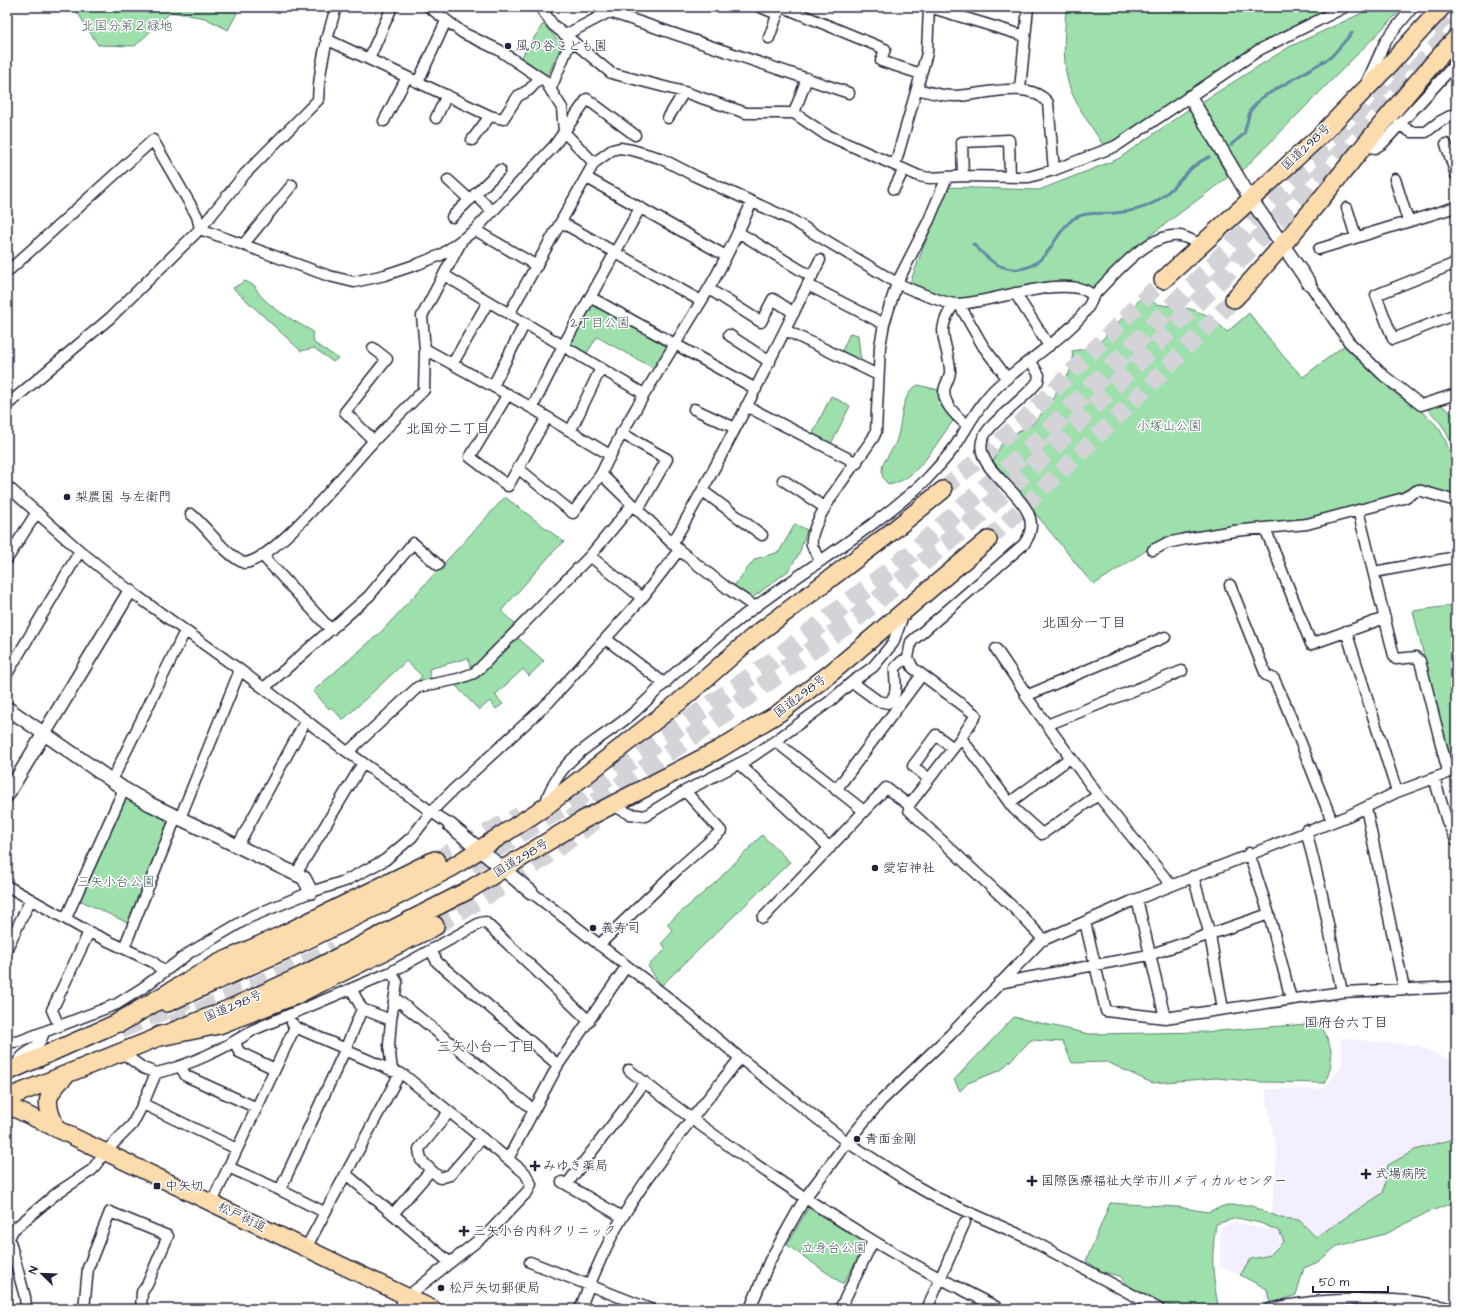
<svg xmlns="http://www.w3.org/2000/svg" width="1463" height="1316" viewBox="0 0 1463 1316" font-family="'Architects Daughter','Klee One',sans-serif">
	<rect width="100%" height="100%" fill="#fff"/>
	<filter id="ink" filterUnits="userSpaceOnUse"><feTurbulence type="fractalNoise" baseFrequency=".025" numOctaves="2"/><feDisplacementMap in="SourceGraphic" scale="8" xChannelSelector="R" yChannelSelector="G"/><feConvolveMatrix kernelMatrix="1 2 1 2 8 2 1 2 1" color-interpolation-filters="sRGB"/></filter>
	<g filter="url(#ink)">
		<path fill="#f4effe" d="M1340,1038l79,8 37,17v131l-120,47 -73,62 4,-18 -47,-19v-39l15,-5 35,8 7,-76 -12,-65h58l19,-23z"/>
		<path fill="#9de0ab" stroke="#608173" d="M74,7h156l7,6 -9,17 -23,-12 -34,-6 -36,34 -37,-1z
			M1066,7h269l-52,24 -26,16 -143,94 -11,4c-12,-20 -29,-41 -35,-63 -6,-24 -3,-51 -2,-75z
			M1375,7h29l-165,167 -39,-71 89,-56z
			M543,24l19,21 -17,36 -26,-20z
			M1189,109l39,68 -80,60 -56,55 -26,-10 -109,20 -49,-14 38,-101 93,3 79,-31z
			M245,281l10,5c5,17 41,36 57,45l2,12 24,15 -5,4 -19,-14 -13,3 -68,-63z
			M1144,295l12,9 35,5 21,8 15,15 22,-19 35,44 19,20 43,-33c15,15 29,32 45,46 14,12 34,21 46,36 10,12 26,57 15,71l-50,-3 -95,24 -123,15 -34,15 -55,36 -5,-3 -97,-120 11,-22 29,-15 22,-27 3,-13 11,-10 4,-15 -1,-8 23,-4z
			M592,301l78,43 -17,24 -56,-31 -10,16 -16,-7 -1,-5z
			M850,333l8,2 3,28 -20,-10z
			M918,385l21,5 3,12 11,19c-18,23 -34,58 -64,64 -4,-4 -7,-7 -7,-13 -1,-10 9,-19 13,-28 8,-17 4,-50 23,-59z
			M831,396l19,10 -19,38 -19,-9z
			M1438,402l18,15v41c-7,-22 -11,-33 -29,-49z
			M505,497l59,45 -9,8 -54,61 16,15 -46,44 -3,-12 -39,11 2,10 -15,4 6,-7 -16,-15 -63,59 -12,-13 -2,2 -16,-18 68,-59z
			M795,524l12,6 -8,24 -11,17 -37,28 -19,-11 23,-29 24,-7z
			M1456,605v161l-5,2 -38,-157z
			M517,637l27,24 -15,15 -6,-7 -28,26 8,9 -7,5 -6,-8 -11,9 -24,-25 22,-8z
			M128,799l35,18 5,9 -38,98 -53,-25 45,-99z
			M762,835l28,27 -129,124 -13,-20 18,-17 -4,-6 11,-12 -6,-7 49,-42z
			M1014,1017l75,17 116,-2 115,-9c12,24 16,34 5,60l-63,-1 -46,-4 -64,5 -45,-21 -35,1 -9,-21 -32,-2 -30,30 -33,13 -8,8 -6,-11z
			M1456,1138v64l-28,10 -42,22 -49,12 -19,16 -14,6 -8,27 -26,9 -3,-15 -27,-14 11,-16 19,-4 14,-14 -5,-10 -19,-8 -23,-5 -21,6c-5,33 -4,48 2,81l-15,4h-16l-25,-5 -29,-14 -13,-14 -17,-4 -17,-11 24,-58 68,4 30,5 18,-7h23l32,13 18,2 17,17 67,-44 5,-28 27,-15z
			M810,1205l59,34 -26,45 -56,-39z"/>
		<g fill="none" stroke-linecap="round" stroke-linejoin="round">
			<path stroke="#6289a6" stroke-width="3" d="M1231,145l13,-11 6,-23 11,-13 70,-41 21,-24
				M973,244c7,6 16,17 25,21 20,9 38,3 51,-15 7,-10 13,-23 24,-31 12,-8 28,-5 42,-6 11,-1 28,-4 38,-10 23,-12 32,-36 56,-46"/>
			<path stroke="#d3d3d8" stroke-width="17" stroke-dasharray="17 8" stroke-linecap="butt" d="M943,490l82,-71 138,-139
				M988,540c84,-78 166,-158 246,-241"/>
			<path stroke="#d3d3d8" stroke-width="19" stroke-dasharray="19 10" stroke-linecap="butt" d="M1432,30l21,-23
				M571,819l130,-89 155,-112 118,-98 78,-72 165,-165 120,-126 119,-131
				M435,861l85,-45
				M470,865l112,-70 111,-78 79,-55 135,-105 134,-119 165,-166 120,-124 83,-93
				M434,926l80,-47 87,-63
				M172,1024l163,-74
				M121,1029l67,-29"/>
			<defs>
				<path id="minor" d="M429,7l34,26 36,17 46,31 17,27 2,24 30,31
					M540,7l13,18 58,48 73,19 62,21h48l31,21 94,42 10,2 34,-2 66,1 25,-7 62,-24 143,-96 86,-43
					M595,7l254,86
					M760,7l17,7
					M783,7l102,42 -4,12 40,13
					M929,7l96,29
					M565,35l44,-23
					M769,38l11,-31
					M326,39l164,77 -18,24
					M369,59l23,-52
					M418,82l28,-61
					M1367,82l19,-42 27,-33
					M551,88l20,-48
					M917,89c12,3 25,7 37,7 26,0 75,-18 94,7l6,67
					M1020,89l8,-82
					M794,113l13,-35
					M490,116l13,3 15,-23 11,-6 11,-12
					M436,118l11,-23
					M668,118l16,-26
					M384,121l23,-44
					M1399,124l12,8h15l13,-10 17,-9
					M1446,144l10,31
					M1365,146l10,2 8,-5 73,-80
					M895,165l32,-112 2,-46
					M963,176l-1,-34 47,-2 1,37
					M587,178l139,78
					M1395,179l13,42
					M448,180l22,20
					M894,189l10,-20
					M475,194l18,18
					M752,202c-14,30 -27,60 -44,88 -36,61 -76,119 -107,184l78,76 48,38 28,19
					M1347,208l9,29
					M452,217l48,-47
					M561,222l140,79
					M200,229l129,47 25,6 31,-7 33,-11 23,-9 34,-25 79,-84 33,-47 48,36
					M475,230l62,36
					M738,232l74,45
					M243,245l49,-60
					M1319,249l137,-42
					M1456,263l-80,32 17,44 63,-25
					M7,272l146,-132 44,76 3,13
					M444,275l200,119
					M1309,283l40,59 34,33 38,30 35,-11
					M808,285l76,39
					M709,289l52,33 12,-23 21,14
					M1015,293l34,53
					M590,297l166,92
					M954,304c-20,29 -7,35 -4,65 1,6 -3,12 -5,18 -5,14 12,30 22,38
					M959,304l24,42 24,32
					M509,314l85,-151 18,-13 8,-2 12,2 28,8 35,18 95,43 107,64c12,6 48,21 60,21 31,0 115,-33 136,-8
					M785,330l93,45
					M729,335l41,27
					M373,348l14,11 -42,53 29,29
					M425,349l107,59 78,47
					M1030,360l9,15 -1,6c-11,17 -52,43 -56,60 -9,36 73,62 42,103l-113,98 -3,16 5,10 63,47 -15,23 -52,67v5l108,101 27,29
					M453,363l35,-61
					M493,386l32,-63
					M508,394l-38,63 38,29 39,-69
					M7,405l103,-87 90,-89 45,-55 73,-74c1,-32 9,-62 18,-93
					M746,406l111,57
					M532,408l31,-62 77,-138
					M694,409l41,19
					M571,430l30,-62
					M621,433l46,26 -29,51
					M519,469l54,44 28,-39
					M783,480l41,27
					M7,486l73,65 50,40 110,79 102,78 108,77
					M703,491l59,44
					M1358,510l36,146 2,3 20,-2 4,4 28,111
					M191,514c18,15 32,39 53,49 31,-2 103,-93 127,-119 17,-18 35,-36 53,-54l1,-41 -3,-33 39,-74
					M1265,528l46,116 74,-26
					M672,544c54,-92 100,-189 148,-284
					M1153,550l14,-7 19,-4 48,-8 73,-7 97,-26 14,-8 38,11
					M262,555l69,75
					M590,556l52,42
					M7,559l30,-47
					M821,561c-3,-5 -7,-10 -9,-16 -4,-25 47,-85 61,-107l3,-6 4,-86 4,-22 13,-41 32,-63 18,-43
					M1374,572l82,-15
					M1230,585l36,90 8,4 11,24 47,118
					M1346,631l51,161
					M1165,637l-139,59 72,99 73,90
					M606,639l59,45
					M996,649l31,46
					M7,674l73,-123
					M852,682l26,19 10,2c12,-9 6,-22 7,-35l7,-7 6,-1
					M264,688l105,-92 44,-53 25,22
					M1047,725l135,-54
					M961,738l53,71 28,25 56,-39
					M775,741l89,70
					M348,752l70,-65 40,-8 16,-6 6,-5 110,-112 43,-52
					M739,764l91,84
					M1434,778l13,43 9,19
					M929,779l-16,-13 23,-31 17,13
					M112,780l73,-149
					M836,790l85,-114
					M1009,803l61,-45
					M545,805c14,-50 50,-60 87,-91 14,-12 27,-26 41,-39 26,-23 54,-47 82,-68 57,-42 119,-79 171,-127 10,-11 21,-22 30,-35 13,-20 23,-41 41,-58 23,-23 89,-61 96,-91 20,-20 55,-64 87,-60 7,1 14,6 20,8
					M612,805l18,9 15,2 40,-25 65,-33 25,-17 54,-39 23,-20 21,-15 20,-24 11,-30
					M1366,808l38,181
					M180,818l60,-148
					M1306,830l16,65 20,97
					M237,847l69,-127
					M1249,853l20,61 22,85
					M296,874l67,-111
					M1193,876l17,59 13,74
					M7,886l82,46 64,30 10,9
					M531,892l136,105 73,61 107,84 62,40 28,16 88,39 134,72
					M1137,899l28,119
					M66,918l58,-129
					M763,918l123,-130 23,17
					M1085,922l21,89 59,7 177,-26 114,-5
					M599,945l79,-76 43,-38 -36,-40
					M7,948l24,-49
					M124,948l52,-131
					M431,950l6,12 121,103
					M391,972l6,10 -6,38
					M999,983l150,-28 120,-41
					M352,990l10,19 29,11 -2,25 3,26
					M395,998l139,112
					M292,1023l3,4 51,22
					M59,1026l-7,-16 37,-78
					M7,1039l6,3 7,-1 97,-37 27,-17 45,-34 61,-36 61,-25 34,-11 40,-21 27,-23 20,-26 20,-20 97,-89 93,-104 37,-48
					M235,1042l4,10 36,17
					M345,1050l60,26 120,97 6,11 -3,7 -38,40 -77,61 -11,11 -2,6
					M121,1052l22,16 13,5
					M17,1064c6,-15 21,-10 27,-32
					M180,1066l6,10 71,32
					M629,1070c77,62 159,119 243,170 41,26 86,47 128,69
					M143,1104l94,45
					M508,1159l50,-94 68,-98
					M228,1167l52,23 44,22
					M431,1170l-10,-10 -2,-11 30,-37
					M346,1174l103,88
					M562,1182l60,35
					M567,1184l78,-102
					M280,1190l65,-140 17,-41
					M212,1202l83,-175
					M393,1214l38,-44 9,8 10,-3 32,-37
					M306,1248l94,-175
					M530,1262l120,47
					M26,1309l-1,-12 -16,-59 4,-8 44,-37 35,-23 13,-18 27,-27 11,-21 13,-31c32,-7 70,-25 97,-43l138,-58 89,-49 5,-1 104,99
					M84,1309l4,-41 22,-56 58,24 -21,49 -5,7 -1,17
					M580,1309c12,-31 25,-63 42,-91 34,-57 77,-108 118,-160
					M750,1309l19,-47 36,-64 42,-56 34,-41 69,-66 91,-94 89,-39 220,-87 47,-23 59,-22
					M840,1309l33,-68
					M927,1309l38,-87
					M1269,1309c49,-11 134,-15 183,0"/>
				<path id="tertiary" d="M1190,97l60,101 59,85
					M7,708l117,81 26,15 154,74 7,14
					M7,795l123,-204
					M450,825l81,67"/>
				<path id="primary" d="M7,1105l426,204"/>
				<path id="trunk" d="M1163,280l159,-146 68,-70 52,-57
					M1234,299c79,-83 144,-177 222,-261
					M167,1003l121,-54 98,-47 65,-34 94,-61 134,-105 74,-65 132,-100 58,-47
					M7,1072l126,-56
					M7,1098l224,-90 70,-32 166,-85 116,-71 135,-70 61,-37 53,-41 156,-132
					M56,1128c-11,-25 -12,-32 9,-52"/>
				<path id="motorway" d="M120,1022l99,-58 63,-28 153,-75
					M160,1036l59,-12 75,-29 140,-69"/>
			</defs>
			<use href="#minor" stroke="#22223b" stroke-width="13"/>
			<use href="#tertiary" stroke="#22223b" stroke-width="16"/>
			<use href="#primary" stroke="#22223b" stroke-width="19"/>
			<use href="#trunk" stroke="#22223b" stroke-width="20"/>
			<use href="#motorway" stroke="#22223b" stroke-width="22"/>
			<use href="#minor" stroke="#fff" stroke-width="10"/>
			<use href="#tertiary" stroke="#fff" stroke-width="13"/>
			<use href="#primary" stroke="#fcdcac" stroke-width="16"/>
			<use href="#trunk" stroke="#fcdcac" stroke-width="17"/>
			<use href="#motorway" stroke="#fcdcac" stroke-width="19"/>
		</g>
	</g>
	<g fill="#22223b" stroke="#fff" stroke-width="1.5">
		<circle cx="508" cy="46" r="4"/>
		<circle cx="67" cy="497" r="4"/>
		<circle cx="875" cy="868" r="4"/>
		<circle cx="593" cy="928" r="4"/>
		<circle cx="857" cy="1139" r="4"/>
		<path d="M533 1160h4v4h4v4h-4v4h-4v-4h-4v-4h4z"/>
		<path d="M1364 1168h4v4h4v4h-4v4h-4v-4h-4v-4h4z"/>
		<path d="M1030 1175h4v4h4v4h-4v4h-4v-4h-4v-4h4z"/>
		<rect x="153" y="1182" width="8" height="8" rx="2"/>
		<path d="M462 1225h4v4h4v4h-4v4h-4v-4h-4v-4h4z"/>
		<circle cx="441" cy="1288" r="4"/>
	</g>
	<g text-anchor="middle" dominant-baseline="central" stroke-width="3" stroke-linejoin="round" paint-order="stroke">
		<g font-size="13" fill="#475b5d" stroke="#fff">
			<text x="127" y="26">北国分第２緑地</text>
			<text x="600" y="323">2丁目公園</text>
			<text x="1169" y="426">小塚山公園</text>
			<text x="116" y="882">三矢小台公園</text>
			<text x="834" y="1248">立身台公園</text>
		</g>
		<g font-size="13" fill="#22223b" stroke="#fff" text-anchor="start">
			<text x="516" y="46">風の谷こども園</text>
			<text x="75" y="497">梨農園 与左衛門</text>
			<text x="883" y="868">愛宕神社</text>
			<text x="601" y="928">義寿司</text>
			<text x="865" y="1139">青面金剛</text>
			<text x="543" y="1166">みゆき薬局</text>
			<text x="1375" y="1174">式場病院</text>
			<text x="1041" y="1181">国際医療福祉大学市川メディカルセンター</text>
			<text x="165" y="1186">中矢切</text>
			<text x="473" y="1231">三矢小台内科クリニック</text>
			<text x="449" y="1288">松戸矢切郵便局</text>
		</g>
		<g font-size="13" fill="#22223b" stroke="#fff">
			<text transform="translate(1306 147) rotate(-43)">国道298号</text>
			<text transform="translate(800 696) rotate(-37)">国道298号</text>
			<text transform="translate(521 858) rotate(-31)">国道298号</text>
			<text transform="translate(233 1006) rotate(-23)">国道298号</text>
			<text transform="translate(242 1217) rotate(26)">松戸街道</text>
		</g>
		<g font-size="14" fill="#22223b" stroke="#fff">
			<text x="448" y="429">北国分二丁目</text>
			<text x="1084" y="623">北国分一丁目</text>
			<text x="1346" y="1023">国府台六丁目</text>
			<text x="486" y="1047">三矢小台一丁目</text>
		</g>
	</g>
	<rect width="1463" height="1316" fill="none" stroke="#fff" stroke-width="24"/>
	<rect x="12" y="12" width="1439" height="1292" fill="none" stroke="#22223b" stroke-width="1.5" filter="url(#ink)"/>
	<g transform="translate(42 1274) rotate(293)" stroke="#ffffff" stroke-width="3" paint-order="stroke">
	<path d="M0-3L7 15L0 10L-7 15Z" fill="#22223b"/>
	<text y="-6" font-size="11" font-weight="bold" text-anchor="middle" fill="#22223b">N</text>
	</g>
	<path d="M1313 1286v6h75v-6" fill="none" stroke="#22223b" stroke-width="2"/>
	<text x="1319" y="1286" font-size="12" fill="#22223b" stroke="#ffffff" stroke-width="3" paint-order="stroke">50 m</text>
</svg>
